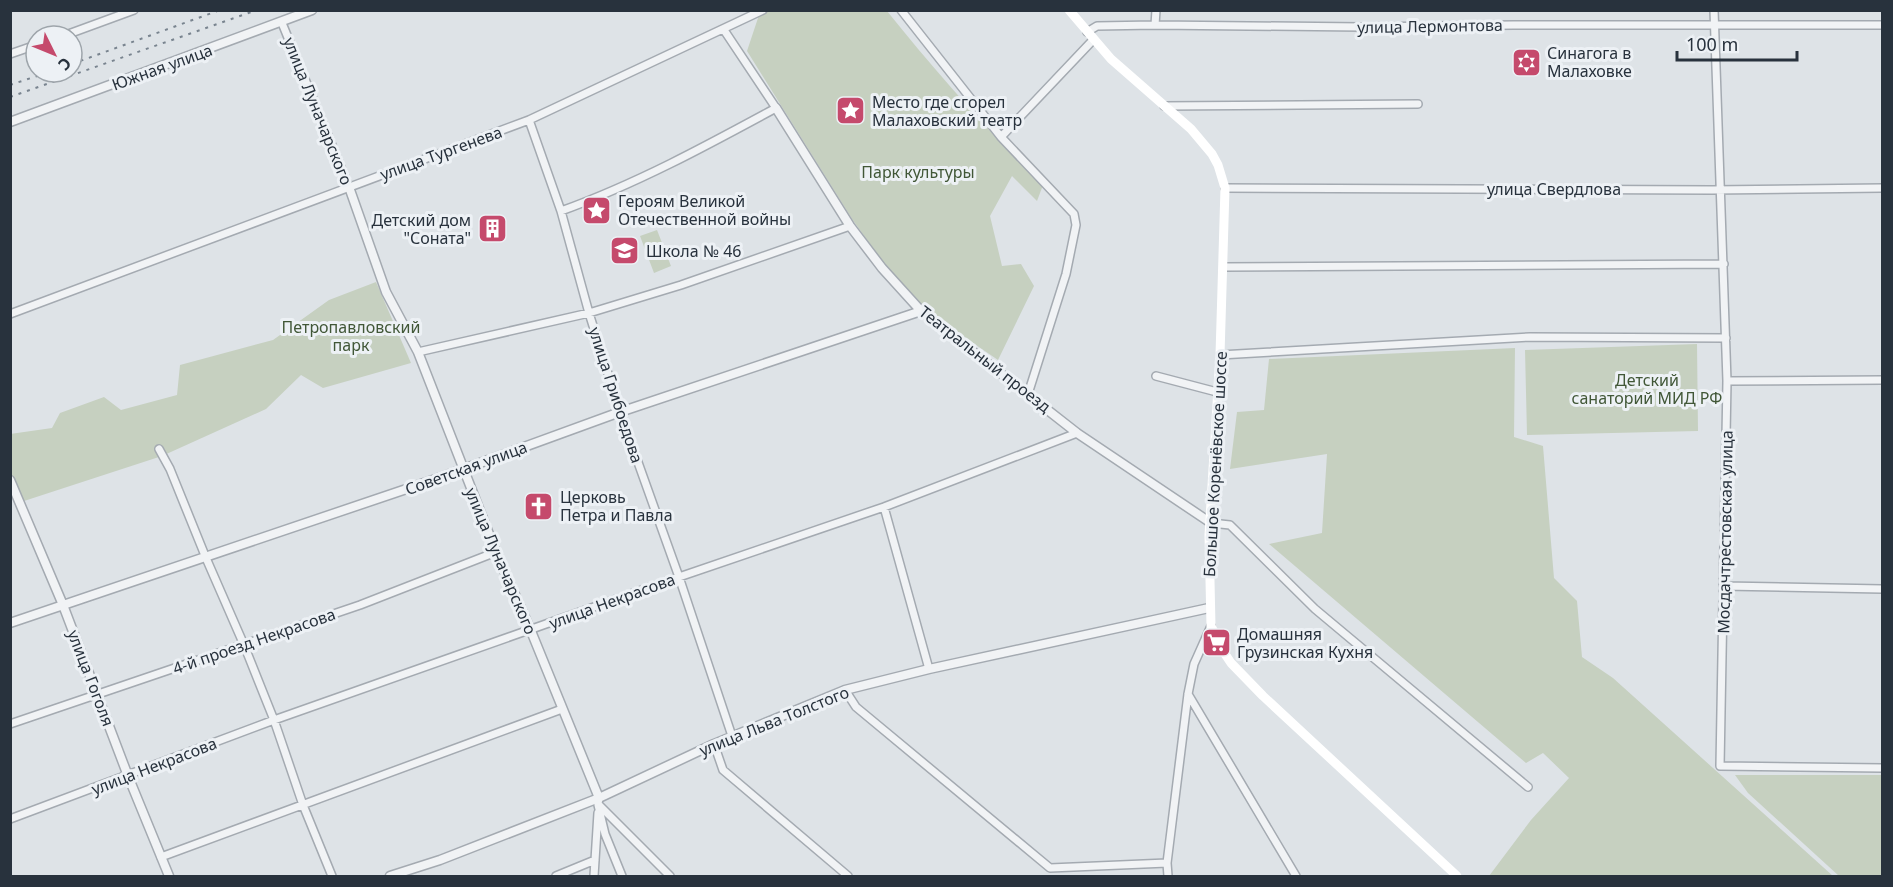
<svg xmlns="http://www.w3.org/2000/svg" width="1893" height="887" viewBox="0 0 1893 887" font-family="'Noto Sans',sans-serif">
	<rect width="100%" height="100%" fill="#dee3e7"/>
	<path fill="#c6d0c0" d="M770,11h117c49,61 100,119 156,174l-6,16 -25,-25 -22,40 12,50 19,-2 13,22 -36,74 -63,-43 -41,-39 -42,-59 -105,-168 12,-36z
		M657,230l14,36 -17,7 -14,-37z
		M376,282l35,81 -88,25 -22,-13 -35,34 -104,47 -141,46 -10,-26 -1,-42 42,-6 8,-15 44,-16 17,13 56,-15 3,-30 93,-25 56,-40z
		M1697,344l1,87 -171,4 -2,-85z
		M1515,348l-1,89 29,9 11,132 23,23 5,56 31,21 220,198h-344l42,-56 38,-42 -26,-25 -17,10 -257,-219 53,-11 5,-79 -97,15 7,-57 27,-2 5,-51z
		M1735,775h147v101h-43l-91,-83z"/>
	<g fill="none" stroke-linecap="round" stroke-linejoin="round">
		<defs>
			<path id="minor" d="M901,10l100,127 73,77 2,11 -10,49 -38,120
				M1714,10l13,371 -7,385 162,2
				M282,23l67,164
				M1155,25l1,-15
				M1087,32l10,-6 58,-1 207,2 151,-2h369
				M63,36l71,-26
				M10,54l26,-9
				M1164,106l254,-2
				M529,120l32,91 28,102 31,99 59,165 53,159
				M1001,137l92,-97
				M1225,188l487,2 170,-2
				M561,211c75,-27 145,-65 215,-103l-52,-78
				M1224,267l500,-3
				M10,314l519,-194 234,-110
				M418,352l171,-39 92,-28 169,-59
				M1220,355l310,-18 196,1
				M1156,376l61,16
				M1727,381l155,-1
				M159,449l11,20 36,89 38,87 30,75 29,85 29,71
				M884,507l45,162
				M1211,523l19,2 85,84 213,178
				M1724,586l158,3
				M845,690l11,17 194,161 117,-5
				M1188,694l108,182
				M10,724l350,-119 136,-53
				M714,744l9,26 125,106
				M599,798l-1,6 72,72
				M598,805l7,29 17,42
				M10,819l264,-99 405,-143 205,-70 193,-74
				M161,857l401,-148
				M556,876l39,-16
				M594,876l4,-63
				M1168,876l-1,-13 21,-169 6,-30 17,-38"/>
			<path id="tertiary" d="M776,108l74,118 32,42 39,43 156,122 134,90
				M10,122l302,-112
				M349,187l37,105 32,60 78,200 35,79 68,167
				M10,480l53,125 65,171 41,100
				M10,623l426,-144 184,-67 301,-101
				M390,876l50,-16 159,-62 115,-54 131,-54 84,-21 280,-61"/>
		</defs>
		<use href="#minor" stroke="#a4aab1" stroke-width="10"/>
		<use href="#tertiary" stroke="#a4aab1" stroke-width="11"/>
		<use href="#minor" stroke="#f1f3f5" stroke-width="7"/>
		<use href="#tertiary" stroke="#f1f3f5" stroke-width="8"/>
		<path stroke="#fff" stroke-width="9" d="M1069,10l42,49 80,70 21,25 6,11 7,23 -5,167 -11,180 2,91 14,28 6,9 32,33 194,180"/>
		<path stroke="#79848f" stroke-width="2" stroke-dasharray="3 6" stroke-linecap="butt" d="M72,64l148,-54
			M10,85l39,-13
			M10,97l247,-87"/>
	</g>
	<defs>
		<symbol id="synagogue-square" viewBox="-11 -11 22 22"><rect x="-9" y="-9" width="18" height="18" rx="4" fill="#c54a6c" stroke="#edf1f5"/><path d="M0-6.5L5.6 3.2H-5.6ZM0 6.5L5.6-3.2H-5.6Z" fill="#fff"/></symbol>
		<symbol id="sight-square" viewBox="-11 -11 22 22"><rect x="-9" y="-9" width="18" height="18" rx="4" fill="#c54a6c" stroke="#edf1f5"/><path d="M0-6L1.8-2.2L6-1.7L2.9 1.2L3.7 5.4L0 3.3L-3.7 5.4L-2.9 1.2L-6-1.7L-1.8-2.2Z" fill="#fff"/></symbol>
		<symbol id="building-square" viewBox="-11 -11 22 22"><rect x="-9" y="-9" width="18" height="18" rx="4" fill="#c54a6c" stroke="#edf1f5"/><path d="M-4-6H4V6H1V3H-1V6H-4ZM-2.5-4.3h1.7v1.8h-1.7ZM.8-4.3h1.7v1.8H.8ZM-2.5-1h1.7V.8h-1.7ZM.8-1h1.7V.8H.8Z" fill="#fff"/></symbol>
		<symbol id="school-square" viewBox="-11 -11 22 22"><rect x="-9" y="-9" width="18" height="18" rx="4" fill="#c54a6c" stroke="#edf1f5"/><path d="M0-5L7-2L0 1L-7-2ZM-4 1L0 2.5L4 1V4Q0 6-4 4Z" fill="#fff"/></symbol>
		<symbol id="church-square" viewBox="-11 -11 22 22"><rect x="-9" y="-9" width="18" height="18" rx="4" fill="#c54a6c" stroke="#edf1f5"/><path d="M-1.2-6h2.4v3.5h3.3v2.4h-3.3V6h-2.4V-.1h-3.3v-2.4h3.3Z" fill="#fff"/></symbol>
		<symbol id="supermarket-square" viewBox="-11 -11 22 22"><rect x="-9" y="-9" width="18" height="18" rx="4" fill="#c54a6c" stroke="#edf1f5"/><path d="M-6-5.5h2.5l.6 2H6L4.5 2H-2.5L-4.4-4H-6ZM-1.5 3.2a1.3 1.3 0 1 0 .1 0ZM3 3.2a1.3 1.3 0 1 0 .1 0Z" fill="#fff"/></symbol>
	</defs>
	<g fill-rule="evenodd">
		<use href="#synagogue-square" x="1510" y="46" width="33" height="33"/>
		<use href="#sight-square" x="834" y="94" width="33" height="33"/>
		<use href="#sight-square" x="580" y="194" width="33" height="33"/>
		<use href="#building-square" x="476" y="212" width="33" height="33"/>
		<use href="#school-square" x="608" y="234" width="33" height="33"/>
		<use href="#church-square" x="522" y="490" width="33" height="33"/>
		<use href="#supermarket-square" x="1200" y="626" width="33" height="33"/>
	</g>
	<g text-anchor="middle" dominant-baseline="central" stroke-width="6" stroke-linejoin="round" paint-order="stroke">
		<g font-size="16" fill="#28323d" stroke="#edf1f5">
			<text transform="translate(1430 26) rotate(-1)">улица Лермонтова</text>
			<text transform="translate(162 67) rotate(-20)">Южная улица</text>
			<text transform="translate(318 111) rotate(68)">улица Луначарского</text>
			<text transform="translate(441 153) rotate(-20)">улица Тургенева</text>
			<text x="1554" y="189">улица Свердлова</text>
			<text transform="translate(985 359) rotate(38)">Театральный проезд</text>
			<text transform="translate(616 395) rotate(72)">улица Грибоедова</text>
			<text transform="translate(1215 464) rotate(-87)">Большое Коренёвское шоссе</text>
			<text transform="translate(466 468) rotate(-20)">Советская улица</text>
			<text transform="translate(1725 532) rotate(-89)">Мосдачтрестовская улица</text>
			<text transform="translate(501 561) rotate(67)">улица Луначарского</text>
			<text transform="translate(612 601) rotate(-20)">улица Некрасова</text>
			<text transform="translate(254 641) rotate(-19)">4-й проезд Некрасова</text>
			<text transform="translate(91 678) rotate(69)">улица Гоголя</text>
			<text transform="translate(774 721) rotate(-22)">улица Льва Толстого</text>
			<text transform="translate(154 766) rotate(-21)">улица Некрасова</text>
		</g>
		<g font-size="16" fill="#28323d" stroke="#edf1f5" text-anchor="start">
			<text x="1547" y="53">Синагога в<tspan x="1547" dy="18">Малаховке</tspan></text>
			<text x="872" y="102">Место где сгорел<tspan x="872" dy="18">Малаховский театр</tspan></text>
			<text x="618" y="201">Героям Великой<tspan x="618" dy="18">Отечественной войны</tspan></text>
			<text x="471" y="220" text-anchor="end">Детский дом<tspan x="471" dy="18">"Соната"</tspan></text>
			<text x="646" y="251">Школа № 46</text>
			<text x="560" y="497">Церковь<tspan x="560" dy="18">Петра и Павла</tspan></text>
			<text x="1237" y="634">Домашняя<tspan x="1237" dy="18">Грузинская Кухня</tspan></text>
		</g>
		<g font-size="16" fill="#415737" stroke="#edf1f5">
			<text x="918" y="172">Парк культуры</text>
			<text x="351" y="327">Петропавловский<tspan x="351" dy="18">парк</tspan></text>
			<text x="1647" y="380">Детский<tspan x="1647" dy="18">санаторий МИД РФ</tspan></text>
		</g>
	</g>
	<rect width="1893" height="887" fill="none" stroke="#28323d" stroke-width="24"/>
	<g transform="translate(54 54) rotate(133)"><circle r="28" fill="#edf1f5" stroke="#9ea5ab" stroke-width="1.5"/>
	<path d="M0-4.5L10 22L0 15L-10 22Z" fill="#c54a6c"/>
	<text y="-9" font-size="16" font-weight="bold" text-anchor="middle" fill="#28323d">С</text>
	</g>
	<path d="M1677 51v9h120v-9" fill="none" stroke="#28323d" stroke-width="3"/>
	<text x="1686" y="51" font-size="18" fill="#28323d" stroke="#edf1f5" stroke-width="4.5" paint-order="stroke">100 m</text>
</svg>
